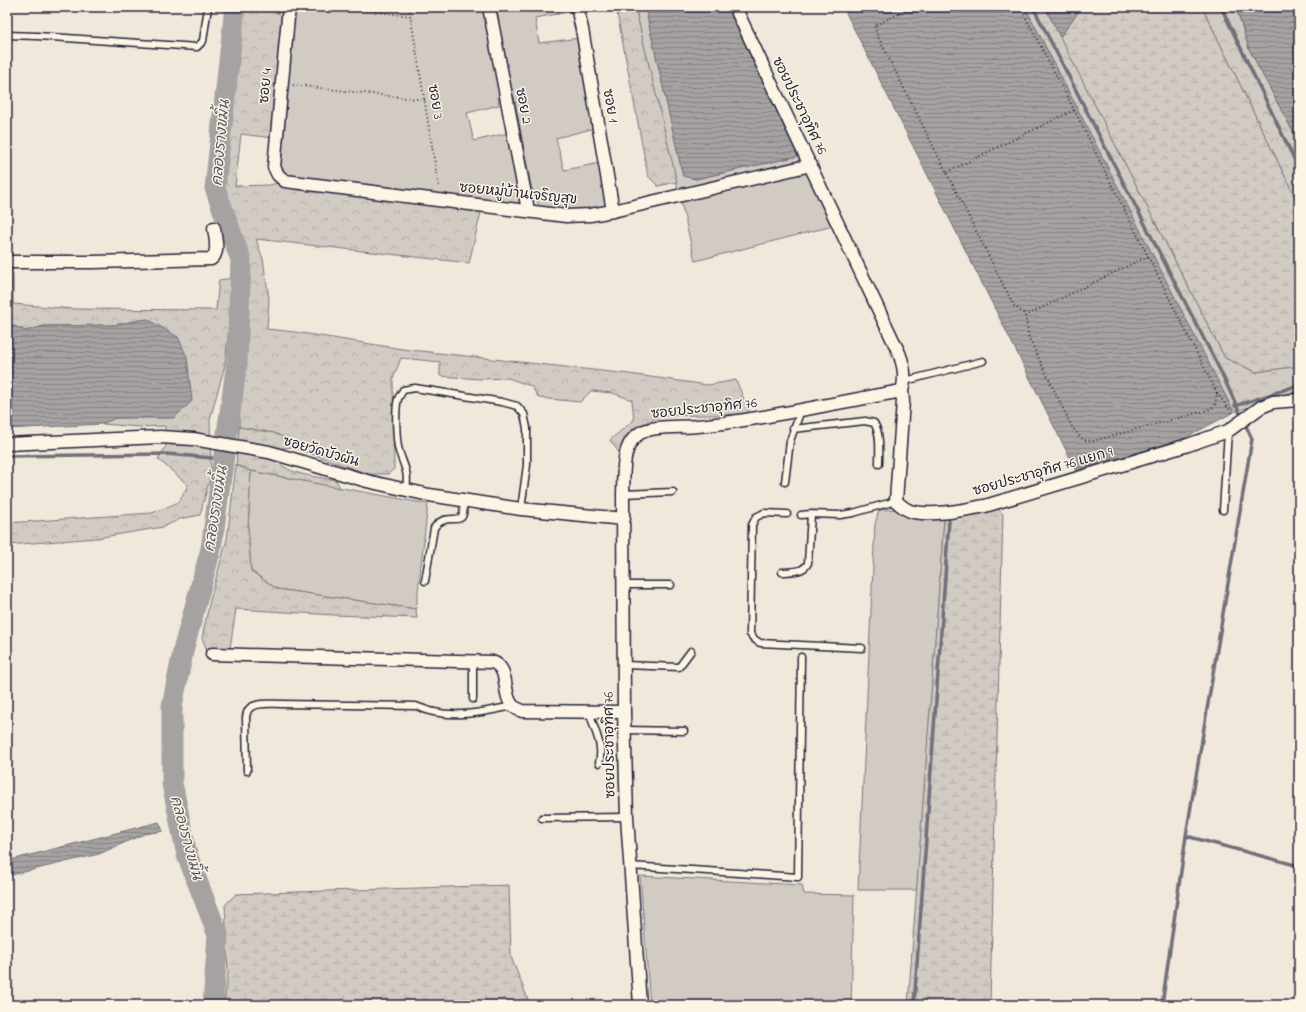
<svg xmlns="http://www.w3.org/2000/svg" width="1306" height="1012" viewBox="0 0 1306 1012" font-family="'Indie Flower','Playpen Sans Thai',sans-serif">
	<defs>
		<pattern id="forest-crowns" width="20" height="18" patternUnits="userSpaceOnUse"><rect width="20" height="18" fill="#d1cbc3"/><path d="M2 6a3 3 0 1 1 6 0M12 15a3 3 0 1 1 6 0" fill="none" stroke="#b3aea8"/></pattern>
		<pattern id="wetland-marsh" width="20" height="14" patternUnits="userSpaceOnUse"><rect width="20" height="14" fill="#d1cbc3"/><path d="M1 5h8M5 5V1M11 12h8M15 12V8" fill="none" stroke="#b3aea8"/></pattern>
		<pattern id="water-rules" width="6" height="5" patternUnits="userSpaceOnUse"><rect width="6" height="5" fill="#a6a2a2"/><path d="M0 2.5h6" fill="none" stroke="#878485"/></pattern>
	</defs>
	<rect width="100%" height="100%" fill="#efe8db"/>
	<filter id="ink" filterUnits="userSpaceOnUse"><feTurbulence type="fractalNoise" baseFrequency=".025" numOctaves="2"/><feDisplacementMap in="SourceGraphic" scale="8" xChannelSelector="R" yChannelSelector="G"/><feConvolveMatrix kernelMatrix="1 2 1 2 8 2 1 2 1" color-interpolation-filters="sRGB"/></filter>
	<g filter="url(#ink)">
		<path fill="#d1cbc3" stroke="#7a767f" d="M294,7h279l1,4 -39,7 4,25 41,-5 15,90 -39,10 8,32 36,-7 9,42 -19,5h-27l-24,-4 -8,-20 -17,-90h-16l1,9 -32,8 7,28 34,-8 14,63 -2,8 -5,2 -222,-29 -10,-5 -4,-9z
			M635,7h10l38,169 13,3 103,-23 34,70 -138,35z
			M251,471l177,33 -12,105 -139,-20 -26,-18 -3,-42z
			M896,509c16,8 30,10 48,10l-27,371h-59l17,-366 4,-14z
			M640,876l162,9 2,9 50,1 -3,110h-201z"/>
		<path fill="url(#forest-crowns)" stroke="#7a767f" d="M239,7h48l-15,131 -31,-4 -6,52 34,-1 10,-2 202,29 -12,51 -213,-24 7,20 6,40 -2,30 28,3 107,17 227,25 79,11 28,-5 14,34 -89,2 -19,8 -18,16 -4,14 -10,-14 24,-20 -2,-20 -19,-7 -22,-2 -11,11 -41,-4 -8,-12 -23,-8 -28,1 -40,-3v-14l-39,-4 -8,21 1,90 -6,5h-20l-76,-27 1,-5 -19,-9 -35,-6 2,-102 5,-13v-34l-2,-31 -24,-60 2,-40z
			M616,7h19l42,175 -19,4 -10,-10z
			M1025,7h20l180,351 31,14 43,-6v26l-10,1 -55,19 -33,-62z
			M1202,7h34l13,42 50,94v62z
			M7,267l6,7v30l61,5 142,1 3,-30 15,-2 -9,87 -15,54 1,55 -11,41 -20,4 -17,8 -66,11 -90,7v-22l145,-10 27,-11 9,-17 -30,-26 8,-13 -1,-20 -25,1 -38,-3 13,-6 22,-1 10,-98 -34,6 -69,1 -18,5 -19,-8z
			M236,465l15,6 -3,58 3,42 26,18 139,20 1,9 -82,-3 -99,-6 -6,39 -23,2 -5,-12 8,-38 17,-61z"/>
		<path fill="url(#wetland-marsh)" stroke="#7a767f" d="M1082,7h120l97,198v161l-43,6 -31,-14 -165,-321z
			M239,427l35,6 19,9 -1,5 -10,1 -5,12c10,15 42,17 59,20l4,8 -89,-17 -15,-6z
			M997,508l6,6 -13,488v3h-82l36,-486z
			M509,885l2,72 18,45v3h-305l4,-33 -3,-67 11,-11z"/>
		<path fill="url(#water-rules)" stroke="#716f79" d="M645,7h83l71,149 -103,23 -13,-3z
			M843,7h182l209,405 -53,28 -105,30z
			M1045,7h37l-22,30z
			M1236,7h63v136l-50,-94z
			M147,319l31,18 9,20 5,44 -18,17h-59l-13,6 -95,5v-106l19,8 18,-5 69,-1z
			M159,822l4,9 -19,3 -45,20 -92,22v-15z"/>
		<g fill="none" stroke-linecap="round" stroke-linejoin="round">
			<path stroke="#716f79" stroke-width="3.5" d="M1033,7l187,363 32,69 -66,397 -24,169
				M1221,7l78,162
				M1235,406l64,-21
				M7,456l160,-2 56,5
				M1186,836l113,30
				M914,1005l35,-484"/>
			<path stroke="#a6a2a2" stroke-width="21" d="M213,1005l5,-70 -31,-80 -15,-72v-77l12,-59 27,-98 26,-187 4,-102 -26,-72 20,-181"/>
			<defs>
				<path id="lane" d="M7,35l30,1 160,11 6,-6 5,-34
					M905,381l78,-20
					M793,429l72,-8 9,2c7,11 5,28 5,41
					M785,482l5,-41 11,-31
					M406,490c3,-19 -2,-23 -7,-39 -3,-10 -4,-43 -1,-52 1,-3 4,-6 5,-9l12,-2 87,14 15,4 7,8 3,14v37l-6,44
					M623,494l50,-2
					M1223,510l5,-79
					M787,514l-23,-1 -8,4 -4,8 -2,109 4,5 6,4 102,5
					M801,515l10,-1
					M782,572c10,-1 21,1 26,-9l3,-49 29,1 13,-2 43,-12
					M425,581l9,-53c10,-16 27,-3 29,-14 1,-4 0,-9 0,-13
					M624,585h47
					M473,661v38
					M624,665l55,2 12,-16
					M590,712c3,19 14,30 9,51
					M624,730l60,1
					M247,771l-1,-54c1,-4 1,-7 4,-9 7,-6 22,-4 31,-4l135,2c6,2 12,5 18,6 26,6 54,-1 79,-6
					M542,818l85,-1
					M630,866l168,11 3,-220"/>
				<path id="street" d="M289,7l-15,160 4,8 7,6 281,35 24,-1 23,-4 198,-46
					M489,7l39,203
					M577,7l5,22 31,182
					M7,262h86l118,-3c9,-6 4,-22 3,-31
					M902,391l1,10 -7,100c5,5 11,10 18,11 23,4 48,-2 71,-6l203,-61 40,-14 33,-24 12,-5 26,-2
					M7,444l153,-7 33,2 76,13 98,29 62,14 92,14 103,10
					M212,654l280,8c19,6 9,32 21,44 2,2 6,3 9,5l102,1
					M640,1005l-13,-188 -3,-105 -1,-218c1,-18 -2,-45 13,-58 12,-12 45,-8 62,-10 68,-7 135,-23 204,-35 4,-14 2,-25 -3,-38l-164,-346"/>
			</defs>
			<use href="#lane" stroke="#22223b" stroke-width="9"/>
			<use href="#street" stroke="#22223b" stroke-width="15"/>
			<path stroke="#22223b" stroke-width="2" stroke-dasharray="1 3" stroke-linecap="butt" d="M338,7l72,9
				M409,7l30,181
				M913,7l-39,19 4,11 136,269 10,7 2,7 3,18 43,89 11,13 10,1 115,-31 7,-5 2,-12 -151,-299 -46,-87
				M293,85l132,15
				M947,172l127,-62
				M1025,316l123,-60
				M1217,393l16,21"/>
			<use href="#lane" stroke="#fcf5e5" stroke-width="6"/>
			<use href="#street" stroke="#fcf5e5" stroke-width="12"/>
		</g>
	</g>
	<g text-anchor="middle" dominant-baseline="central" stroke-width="3" stroke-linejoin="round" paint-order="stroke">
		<g font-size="14" fill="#22223b" stroke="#fcf5e5">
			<text transform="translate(266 86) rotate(-84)">ซอย 4</text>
			<text transform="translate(435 102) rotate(80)">ซอย 3</text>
			<text transform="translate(523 106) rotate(79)">ซอย 2</text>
			<text transform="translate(610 106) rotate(80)">ซอย 1</text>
			<text transform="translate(799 106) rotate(64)">ซอยประชาอุทิศ 76</text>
			<text transform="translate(518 194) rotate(6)">ซอยหมู่บ้านเจริญสุข</text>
			<text transform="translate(704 409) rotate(-6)">ซอยประชาอุทิศ 76</text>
			<text transform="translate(321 452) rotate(16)">ซอยวัดบัวผัน</text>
			<text transform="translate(1043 472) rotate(-16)">ซอยประชาอุทิศ 76 แยก 9</text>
			<text transform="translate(610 745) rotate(-91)">ซอยประชาอุทิศ 76</text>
		</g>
		<g font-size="15" font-style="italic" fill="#575564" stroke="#fcf5e5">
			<text transform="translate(221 143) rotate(-85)">คลองรางขมิ้น</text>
			<text transform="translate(216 509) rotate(-81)">คลองรางขมิ้น</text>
			<text transform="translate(186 838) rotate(75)">คลองรางขมิ้น</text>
		</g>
	</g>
	<rect width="1306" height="1012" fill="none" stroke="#fcf5e5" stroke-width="24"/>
	<rect x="12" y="12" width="1282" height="988" fill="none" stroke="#22223b" stroke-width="1.5" filter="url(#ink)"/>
</svg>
